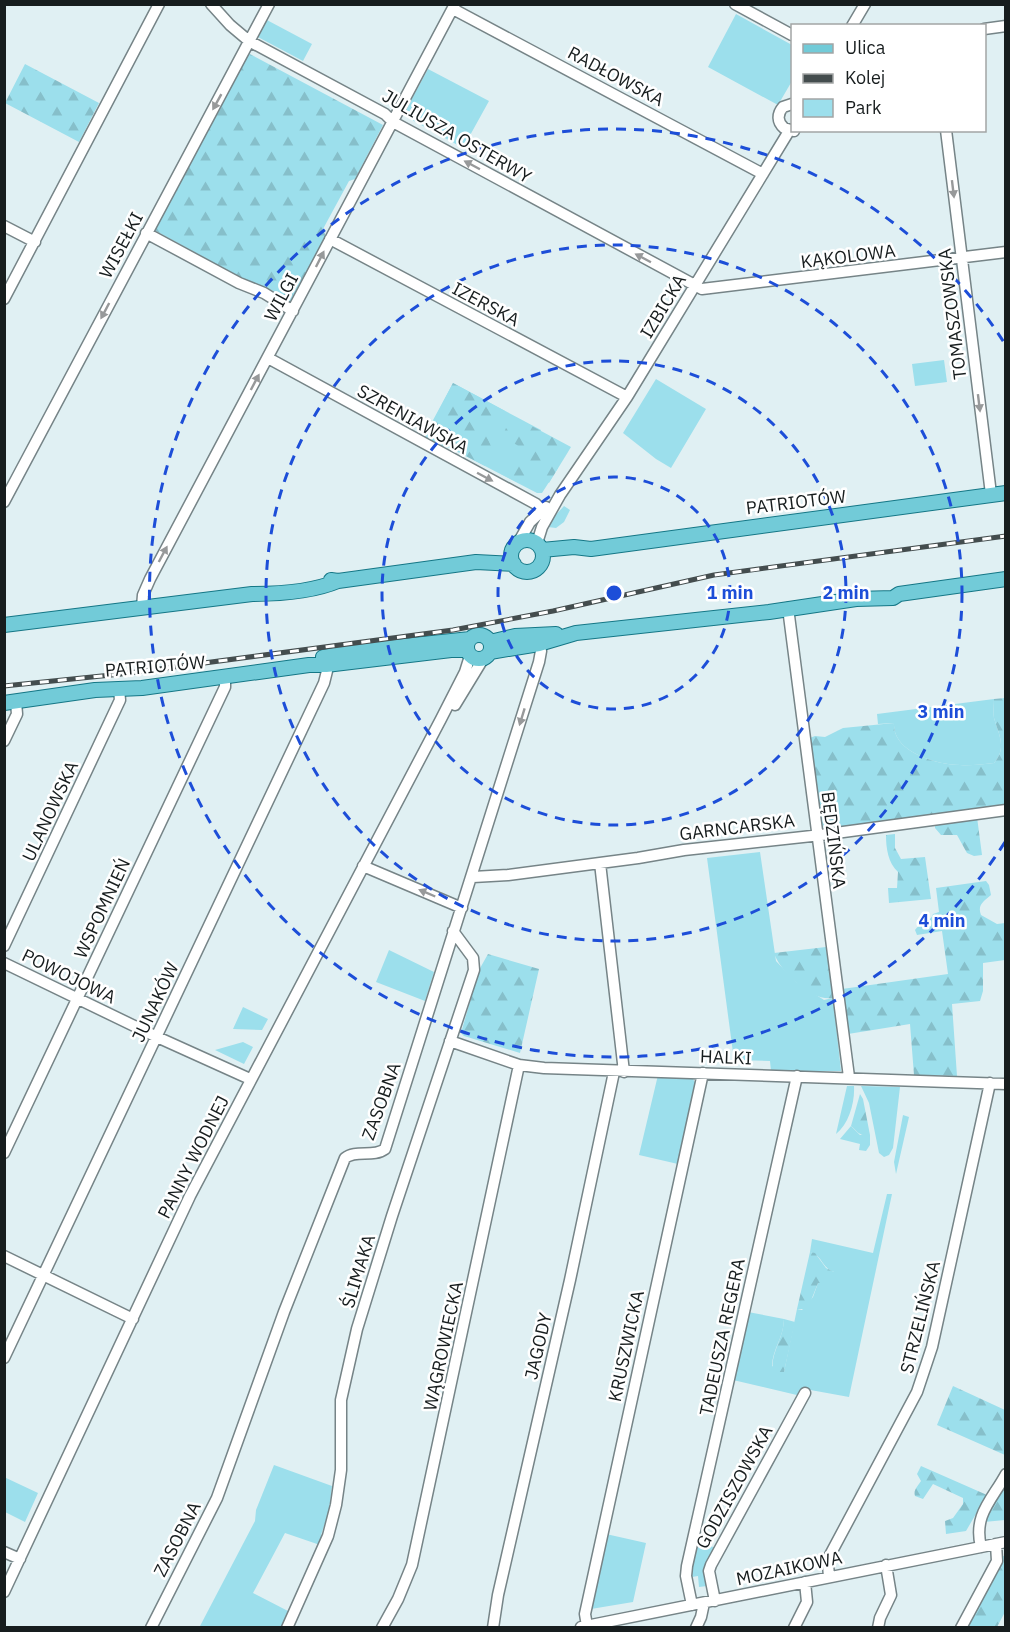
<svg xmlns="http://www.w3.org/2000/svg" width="1010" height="1632" viewBox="0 0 1010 1632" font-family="'IBM Plex Sans',sans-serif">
	<defs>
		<pattern id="forest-firs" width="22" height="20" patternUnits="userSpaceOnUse" patternTransform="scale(1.5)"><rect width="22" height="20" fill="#9cdfec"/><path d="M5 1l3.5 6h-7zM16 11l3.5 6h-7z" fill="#86bfca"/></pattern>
	</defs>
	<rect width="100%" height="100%" fill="#e0f0f3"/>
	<path fill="#9cdfec" d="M736,14l56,31v36l-14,24 -70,-38z
		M265,19l47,25 -9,17 -47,-25z
		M428,69l61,32 -26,47 -60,-33z
		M944,360l3,22 -32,4 -3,-22z
		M656,379l50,30 -35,59 -15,-9 -33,-26z
		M453,383l88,47 -8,25 25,13 -16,25h-5l-112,-58z
		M564,506l6,4 -6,12 -8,6 -8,-1 3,-7z
		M994,699c0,7 -1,13 0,19 5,17 13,30 0,45 -11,1 -22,3 -34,2 -23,0 -68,-13 -66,-42l-16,1 -1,-10z
		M760,852l16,109 20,21 28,18 9,-2 8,73h-70l-1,-10 -36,-1 -27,-202z
		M389,950l45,22 -9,29 -49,-19z
		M243,1007l25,12 -6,11 -29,-1z
		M243,1042l10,5 -9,17 -29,-14z
		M658,1075l33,1 5,8 -18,80 -39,-9z
		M847,1086h7c1,16 -5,38 -18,48z
		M861,1086l39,1 -7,61 -4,7 -5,2 -5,-4 -10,-50z
		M903,1115l6,2 -13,57 -2,-12z
		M851,1126l9,9h10v10l-4,6 -7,-1 1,-6 -20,-5z
		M887,1194h5l-43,203 -44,-8 -4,7 -68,-16 15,-68 36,7c0,18 -12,31 -12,47l12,6 13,-63 5,1 11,-13 5,-14h11l5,-11c-12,-4 -12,-17 -24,-20l2,-13 61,14z
		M274,1465l58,21 -3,25 -8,24 3,1 -4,9 -35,-12 -32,60 35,18 -7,16 -82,1 56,-107 1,-11z
		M4,1477l34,16 -13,29 -20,-10z
		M606,1534l40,9 -13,59 -42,7z
		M696,1543l22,5 -11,38 -8,1 -1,-11 -6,1 -2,-4z"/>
	<path fill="url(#forest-firs)" d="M248,53l135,72 -28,54 -6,2 -26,48 3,8 -36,66c-12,-11 -23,-16 -39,-20l-97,-53z
		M25,64l74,39 -20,39 -74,-39z
		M453,383l52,28 -6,10 -4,-2 -9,2 -3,6 10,24 -8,15 -36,-19 -5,3 -20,-11z
		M528,424l43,23 -22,36 -15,-9 -15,9 -18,-9 13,-23 5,1 2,-3 -4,-4 -15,-8 4,-9 16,8z
		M1005,698v108l-181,25 -4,-3 -13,-89 8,-3 10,1 18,-9 51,-5c-2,29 43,42 66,42 11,1 23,-1 34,-2 13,-15 5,-28 0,-45 -1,-6 0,-12 0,-19z
		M977,817l5,38 -8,1 -7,-3 -10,-18h-16l-6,-7v-5z
		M895,834v14l6,11 24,-2 6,42 -42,4 -1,-15h9l1,-16c-10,-9 -12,-24 -12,-37z
		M986,881l3,4 2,10c-7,6 -14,10 -10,20l16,9 8,-1v37l-22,3v28l-3,10 -28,3 5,72 -43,-1 -4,-51 -62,10 -6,-45 106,-15 -6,-43 -25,4 -2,-5c5,-8 15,-7 18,-16l6,-2 -3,-24z
		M826,947l7,51c-21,4 -53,-26 -59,-45z
		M488,954l51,15 -19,84 -56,-17 -3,-3 18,-63z
		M860,1094l3,5 7,36c-10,2 -12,-3 -19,-9z
		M810,1252l5,1 11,15 10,5 1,7 -5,3h-14l-8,20 -5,6h-8z
		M784,1319l11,3 -11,50h-7l-4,-3c-3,-14 11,-32 11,-50z
		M953,1386l52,24v45l-68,-30z
		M921,1466l66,29 -21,36 -20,3 -1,-13 8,-3 10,-14v-6l-30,-14 -10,15 -8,-3c-2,-6 3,-10 6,-15l-4,-7z
		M1005,1479v41l-21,2z
		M1003,1556h2v56l-8,15 -34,1z"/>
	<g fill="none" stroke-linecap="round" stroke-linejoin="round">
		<defs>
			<path id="minor" d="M211,4l19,21 19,16 136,73 8,8 309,167 304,-37
				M735,4l57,31
				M453,9l310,165
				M852,26l13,-22
				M984,29l22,-3
				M792,104l-9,3c-6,7 -6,15 1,21l10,3
				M946,130l45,364
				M4,226l31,16
				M146,233l93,50 25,10 29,18
				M330,239l297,158
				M4,299l155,-295
				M268,358l268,146 6,6
				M4,502l265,-498
				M518,543l12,-21 16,-15
				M537,543l5,-16 18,-32 67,-98 162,-266
				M142,607l1,-12 7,-16 305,-575
				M788,608l61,469
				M455,705l28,-46
				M4,741l13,-27 -1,-12
				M600,863l24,209
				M363,866l99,42
				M473,877l35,-2 130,-17 46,-8 137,-15 185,-25
				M4,946l116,-246 -1,-11
				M4,963l153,74 93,42
				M450,1041l69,24 25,3 462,16
				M4,1153l221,-466v-10
				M4,1256l129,63
				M4,1358l320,-675 3,-12 -2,-12
				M981,1547c-8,-32 11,-47 25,-73
				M4,1552l16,7
				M829,1577l-1,-13 2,-9 87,-163 15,-45 58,-264
				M4,1592l186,-396 251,-477 24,-47 5,-16
				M715,1601l-6,-30 2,-6 94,-172
				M692,1605l-6,-29 1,-10 110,-490
				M587,1626l-2,-12 118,-541
				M581,1627l425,-85
				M151,1628l66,-130 67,-186 61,-154c11,-9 28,0 40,-9l154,-487 2,-11 -2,-7
				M287,1628l41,-92 8,-31 5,-35v-70l16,-71 35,-113 82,-246 -1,-12 -20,-27
				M382,1628l16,-29 14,-34 107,-500
				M493,1628l5,-33 72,-315 44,-208
				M696,1628l5,-11 3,-14
				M794,1628l13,-26 -2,-20
				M878,1628l2,-10 11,-23 -5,-30
				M961,1628l36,-67 -1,-17"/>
			<path id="major" d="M511 556a16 16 0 1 1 32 0a16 16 0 1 1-32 0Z
				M542,550l32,-3 17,2 415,-56
				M331,580l7,1 138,-19 38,2
				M4,625l248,-31c29,0 60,-2 86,-13
				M467 647a12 12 0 1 1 24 0a12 12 0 1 1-24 0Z
				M490,642l25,-6 41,-2
				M490,652l49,-8 37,-11 193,-21 87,-13 37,-1 6,-4 107,-15
				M323,657l25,-5 122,-13
				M4,703l91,-13 47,-2 167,-23h17l125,-15h16"/>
		</defs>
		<use href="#minor" stroke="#768487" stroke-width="13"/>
		<use href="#major" stroke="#157786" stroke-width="16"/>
		<use href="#minor" stroke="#fff" stroke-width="10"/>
		<use href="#major" stroke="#72cbd8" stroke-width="14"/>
		<defs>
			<path id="rail" d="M4,686l117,-12 332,-44 100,-19 161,-36 292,-39"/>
		</defs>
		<use href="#rail" stroke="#444d4e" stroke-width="5"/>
		<use href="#rail" stroke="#fff" stroke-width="3" stroke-dasharray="9" stroke-linecap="butt"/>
	</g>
	<defs><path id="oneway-solid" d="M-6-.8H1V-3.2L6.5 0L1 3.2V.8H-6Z" transform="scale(1.5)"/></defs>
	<g fill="#97999a">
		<use href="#oneway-solid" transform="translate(217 102) rotate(119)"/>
		<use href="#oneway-solid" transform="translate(472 165) rotate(-152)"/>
		<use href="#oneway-solid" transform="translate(953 189) rotate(83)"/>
		<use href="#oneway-solid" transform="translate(643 258) rotate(-152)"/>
		<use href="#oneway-solid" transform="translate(320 259) rotate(-63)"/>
		<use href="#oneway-solid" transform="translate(105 311) rotate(118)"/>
		<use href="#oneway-solid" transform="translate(255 382) rotate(-62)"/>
		<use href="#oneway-solid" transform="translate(979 403) rotate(83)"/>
		<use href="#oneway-solid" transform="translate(485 477) rotate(28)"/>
		<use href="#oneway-solid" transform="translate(163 554) rotate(-62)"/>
		<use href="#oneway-solid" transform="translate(522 717) rotate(107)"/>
		<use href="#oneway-solid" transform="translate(427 893) rotate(-157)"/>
	</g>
	<g fill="none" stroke="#1d4ed8" stroke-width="3" stroke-dasharray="10 8">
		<circle cx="614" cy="593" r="116"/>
		<circle cx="614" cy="593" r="232"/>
		<circle cx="614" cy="593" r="348"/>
		<path d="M1005 842A464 464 0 1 1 1005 344"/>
	</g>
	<g text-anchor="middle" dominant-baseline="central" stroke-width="5" stroke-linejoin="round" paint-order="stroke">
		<g font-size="18" fill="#171d1e" stroke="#fff">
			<text transform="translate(616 76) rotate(28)">RADŁOWSKA</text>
			<text transform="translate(457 136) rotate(30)">JULIUSZA OSTERWY</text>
			<text transform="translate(121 245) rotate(-62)">WISEŁKI</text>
			<text transform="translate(848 256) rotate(-7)">KĄKOLOWA</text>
			<text transform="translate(281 297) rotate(-62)">WILGI</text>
			<text transform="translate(486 304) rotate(28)">IZERSKA</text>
			<text transform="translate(663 306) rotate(-59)">IZBICKA</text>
			<text transform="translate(952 314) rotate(-97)">TOMASZOWSKA</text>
			<text transform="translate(413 419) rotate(29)">SZRENIAWSKA</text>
			<text transform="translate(796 502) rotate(-7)">PATRIOTÓW</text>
			<text transform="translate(155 666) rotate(-5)">PATRIOTÓW</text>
			<text transform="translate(50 811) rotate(-65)">ULANOWSKA</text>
			<text transform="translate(737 827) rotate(-7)">GARNCARSKA</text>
			<text transform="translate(834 840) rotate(83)">BĘDZIŃSKA</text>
			<text transform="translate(102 908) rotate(-65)">WSPOMNIEŃ</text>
			<text transform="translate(69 976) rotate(26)">POWOJOWA</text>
			<text transform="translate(155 1002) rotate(-65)">JUNAKÓW</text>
			<text transform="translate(726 1057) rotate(2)">HALKI</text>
			<text transform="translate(381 1101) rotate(-70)">ZASOBNA</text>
			<text transform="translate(193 1157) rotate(-63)">PANNY WODNEJ</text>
			<text transform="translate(358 1271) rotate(-73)">ŚLIMAKA</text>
			<text transform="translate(920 1317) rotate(-76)">STRZELIŃSKA</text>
			<text transform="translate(722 1337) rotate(-78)">TADEUSZA REGERA</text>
			<text transform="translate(443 1346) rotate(-78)">WĄGROWIECKA</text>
			<text transform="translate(538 1346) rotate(-77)">JAGODY</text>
			<text transform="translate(626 1346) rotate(-78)">KRUSZWICKA</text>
			<text transform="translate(734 1487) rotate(-61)">GODZISZOWSKA</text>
			<text transform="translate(177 1539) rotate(-63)">ZASOBNA</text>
			<text transform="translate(789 1568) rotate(-12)">MOZAIKOWA</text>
		</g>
	</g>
	<circle cx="614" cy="593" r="9" fill="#1d4ed8" stroke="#fff" stroke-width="3"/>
	<g font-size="18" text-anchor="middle" font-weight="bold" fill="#1d4ed8" stroke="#fff" stroke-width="5" stroke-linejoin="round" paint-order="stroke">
		<text x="730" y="599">1 min</text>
		<text x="846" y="599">2 min</text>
		<text x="941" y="718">3 min</text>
		<text x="942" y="927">4 min</text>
	</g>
	<rect width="1010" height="1632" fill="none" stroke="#171d1e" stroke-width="12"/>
	<rect x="791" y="24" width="195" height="108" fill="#ffffff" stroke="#a2a5a5" stroke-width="1.5"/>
	<rect x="803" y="44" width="30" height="9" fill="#72cbd8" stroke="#a2a5a5" stroke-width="1.5"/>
	<text x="845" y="54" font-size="18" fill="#171d1e">Ulica</text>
	<rect x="803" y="74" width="30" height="9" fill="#444d4e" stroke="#a2a5a5" stroke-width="1.5"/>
	<text x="845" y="84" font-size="18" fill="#171d1e">Kolej</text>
	<rect x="803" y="99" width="30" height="18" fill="#9cdfec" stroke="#a2a5a5" stroke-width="1.5"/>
	<text x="845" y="114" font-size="18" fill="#171d1e">Park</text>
</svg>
